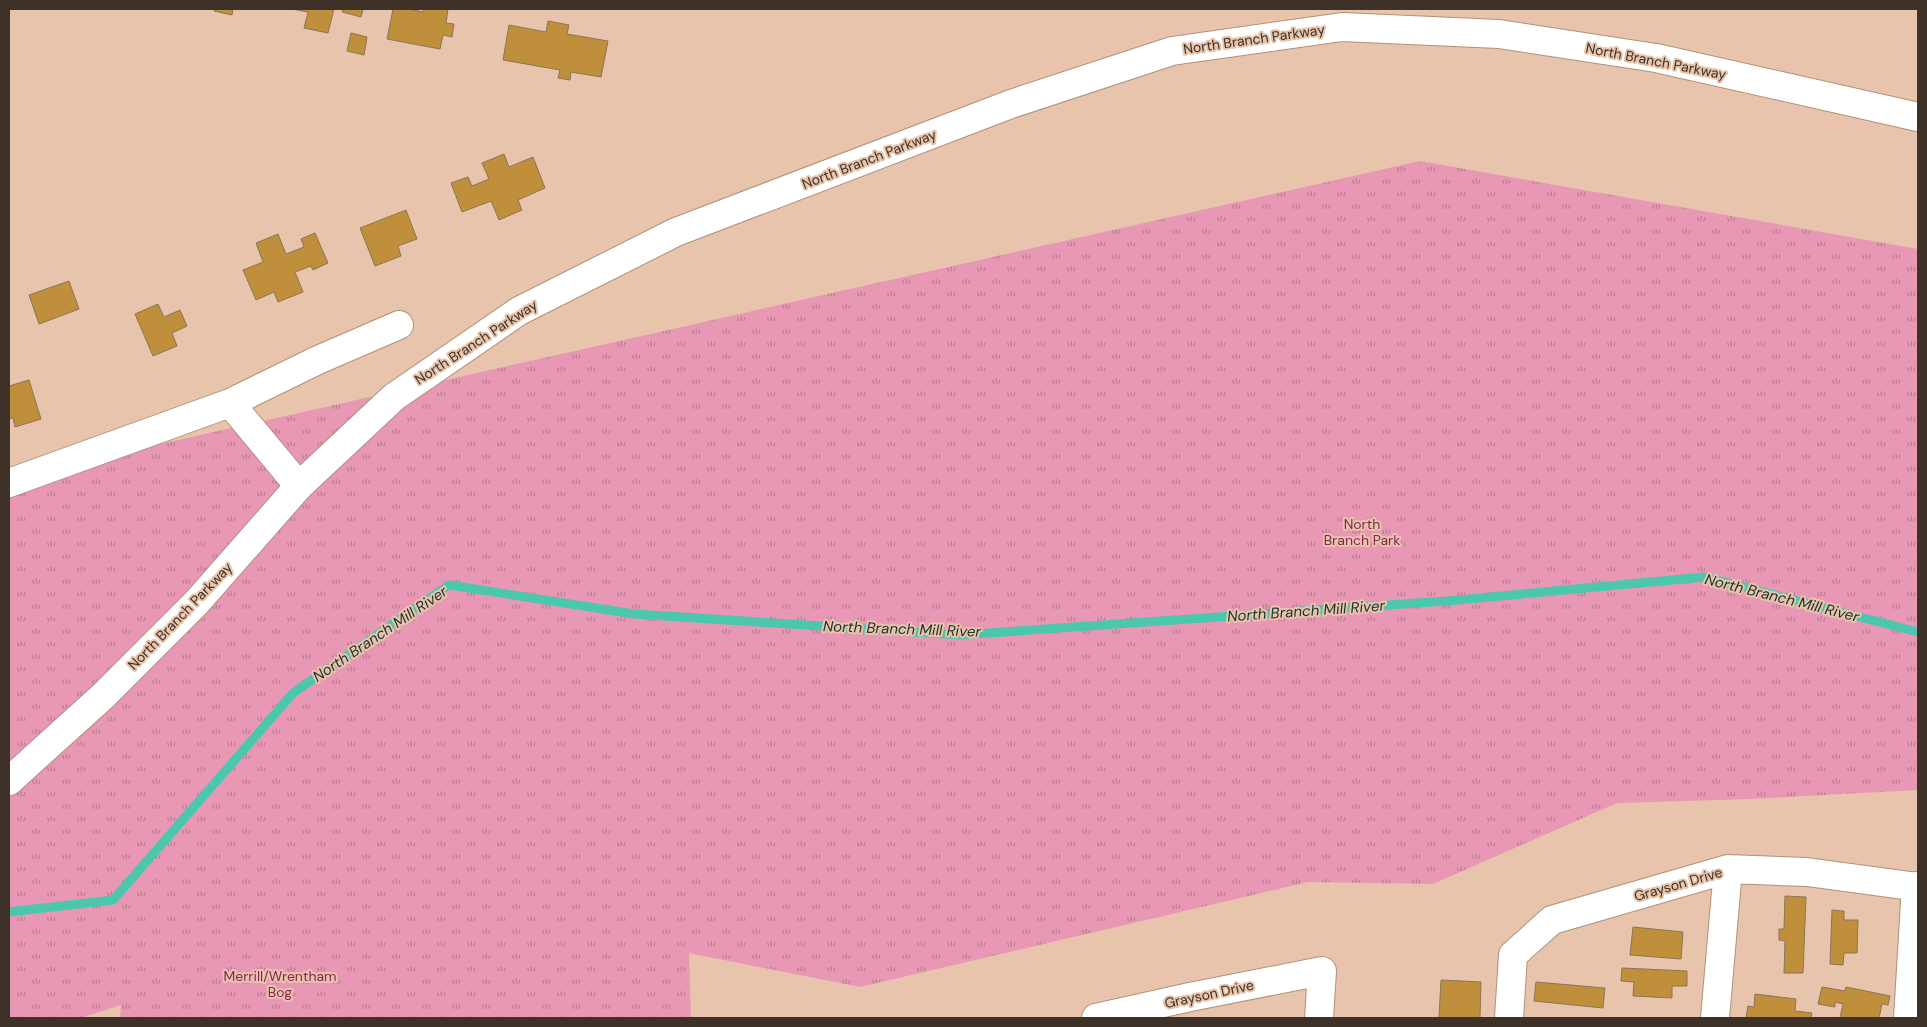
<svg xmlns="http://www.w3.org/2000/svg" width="1927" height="1027" viewBox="0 0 1927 1027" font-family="'DM Sans',sans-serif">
	<defs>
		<pattern id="grass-tufts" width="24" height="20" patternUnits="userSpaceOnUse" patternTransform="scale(1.25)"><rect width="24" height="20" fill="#e898b4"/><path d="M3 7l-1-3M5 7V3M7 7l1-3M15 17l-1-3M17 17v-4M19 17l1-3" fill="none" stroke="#bd7d92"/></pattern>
	</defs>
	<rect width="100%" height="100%" fill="#e7c4ab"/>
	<path fill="url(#grass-tufts)" d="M1420,161l498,88v541l-167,9 -134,4 -184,81 -125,-2 -448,105 -171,-34 2,65h-571l1,-13 -40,13h-72v-540z"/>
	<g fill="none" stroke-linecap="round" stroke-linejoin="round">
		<path stroke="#4bc7ae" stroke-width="9" d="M9,912l104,-12 180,-207 156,-108 185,29 326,21 487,-34 258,-24 213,55"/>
	</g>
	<path fill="#c08f3c" stroke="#8b7556" d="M215,9h18l-1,6 -18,-4z
		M292,9h42l-6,24 -24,-5 4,-16z
		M343,9h20l-2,8 -19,-5z
		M393,9h15l15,3 1,-3h24l-2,14 8,1 -2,13 -9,-2 -3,14 -53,-10z
		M548,21l21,4 -2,9 41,7 -7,36 -30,-5 -1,8 -12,-2 2,-8 -57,-10 6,-35 37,7z
		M351,33l16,4 -3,18 -17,-4z
		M504,154l5,13 24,-10 12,31 -27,12 4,10 -23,10 -8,-19 -29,11 -11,-29 17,-6 4,9 17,-7 -7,-16z
		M406,210l11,29 -19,7 3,10 -26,10 -15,-38z
		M315,233l13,30 -15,7 -2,-4 -16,6 8,20 -25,10 -4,-10 -18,8 -13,-30 20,-8 -7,-19 22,-9 8,20 18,-7 -3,-8z
		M69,281l10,28 -40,15 -10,-29z
		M158,304l6,13 16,-7 7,16 -15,7 5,13 -24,10 -18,-42z
		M29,380l12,39 -26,8 -2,-9 -4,1v-33z
		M1785,896l21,1 -3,76h-19l1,-32 -6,-1v-11h5z
		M1832,910l12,1v9h14l-1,33h-13l-1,12 -13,-1z
		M1633,927l50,5 -2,27 -51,-4z
		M1622,968l65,3v15h-15v12l-39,-2 1,-14 -13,-1z
		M1441,980l40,2 -1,36h-41z
		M1536,982l69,6 -2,20 -69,-7z
		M1822,987l23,4 1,-4 44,9 -2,9 -6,-1 -3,14h-39l3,-14 -8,-2v5l-17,-3z
		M1755,994l41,5 -1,12 17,2 -1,5h-65l2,-12 6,1z"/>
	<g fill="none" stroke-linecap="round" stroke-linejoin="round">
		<defs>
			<path id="minor" d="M230,403l69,83
				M9,483l221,-80 88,-43 81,-35
				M1096,1018l94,-21 132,-26 -3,47
				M1509,1018l4,-63 39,-35 176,-51 79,3 111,15
				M1715,1018l13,-149
				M1908,1018l8,-132"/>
			<path id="tertiary" d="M9,781l94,-85 94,-94 102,-116 95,-89 125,-86 157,-79 335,-128 161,-53 170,-24 157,7 157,24 262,59"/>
		</defs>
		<use href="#minor" stroke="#b29179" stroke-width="30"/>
		<use href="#tertiary" stroke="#b29179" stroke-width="30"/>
		<use href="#minor" stroke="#fff" stroke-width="28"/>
		<use href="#tertiary" stroke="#fff" stroke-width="28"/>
	</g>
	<g text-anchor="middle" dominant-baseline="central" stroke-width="4" stroke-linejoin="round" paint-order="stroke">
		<g font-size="14" fill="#3e3127" stroke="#e7c4ab">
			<text transform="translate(1254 39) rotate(-8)">North Branch Parkway</text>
			<text transform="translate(1656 61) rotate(11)">North Branch Parkway</text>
			<text transform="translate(869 159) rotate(-21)">North Branch Parkway</text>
			<text transform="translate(476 342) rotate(-33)">North Branch Parkway</text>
			<text transform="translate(180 616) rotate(-46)">North Branch Parkway</text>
			<text transform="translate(1678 884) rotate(-16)">Grayson Drive</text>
			<text transform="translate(1209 994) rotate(-12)">Grayson Drive</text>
		</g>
		<g font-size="14" fill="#8a2251" stroke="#e7c4ab">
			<text x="1362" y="524">North<tspan x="1362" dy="16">Branch Park</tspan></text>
			<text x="280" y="976">Merrill/Wrentham<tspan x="280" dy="16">Bog</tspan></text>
		</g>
		<g font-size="15" font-style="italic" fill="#1c312c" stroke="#e7c4ab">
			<text transform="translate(1782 598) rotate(14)">North Branch Mill River</text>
			<text transform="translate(1306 611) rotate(-4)">North Branch Mill River</text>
			<text transform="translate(902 629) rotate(2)">North Branch Mill River</text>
			<text transform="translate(380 634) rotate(-34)">North Branch Mill River</text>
		</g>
	</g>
	<rect width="1927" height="1027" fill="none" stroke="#3e3127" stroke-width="20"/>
</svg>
